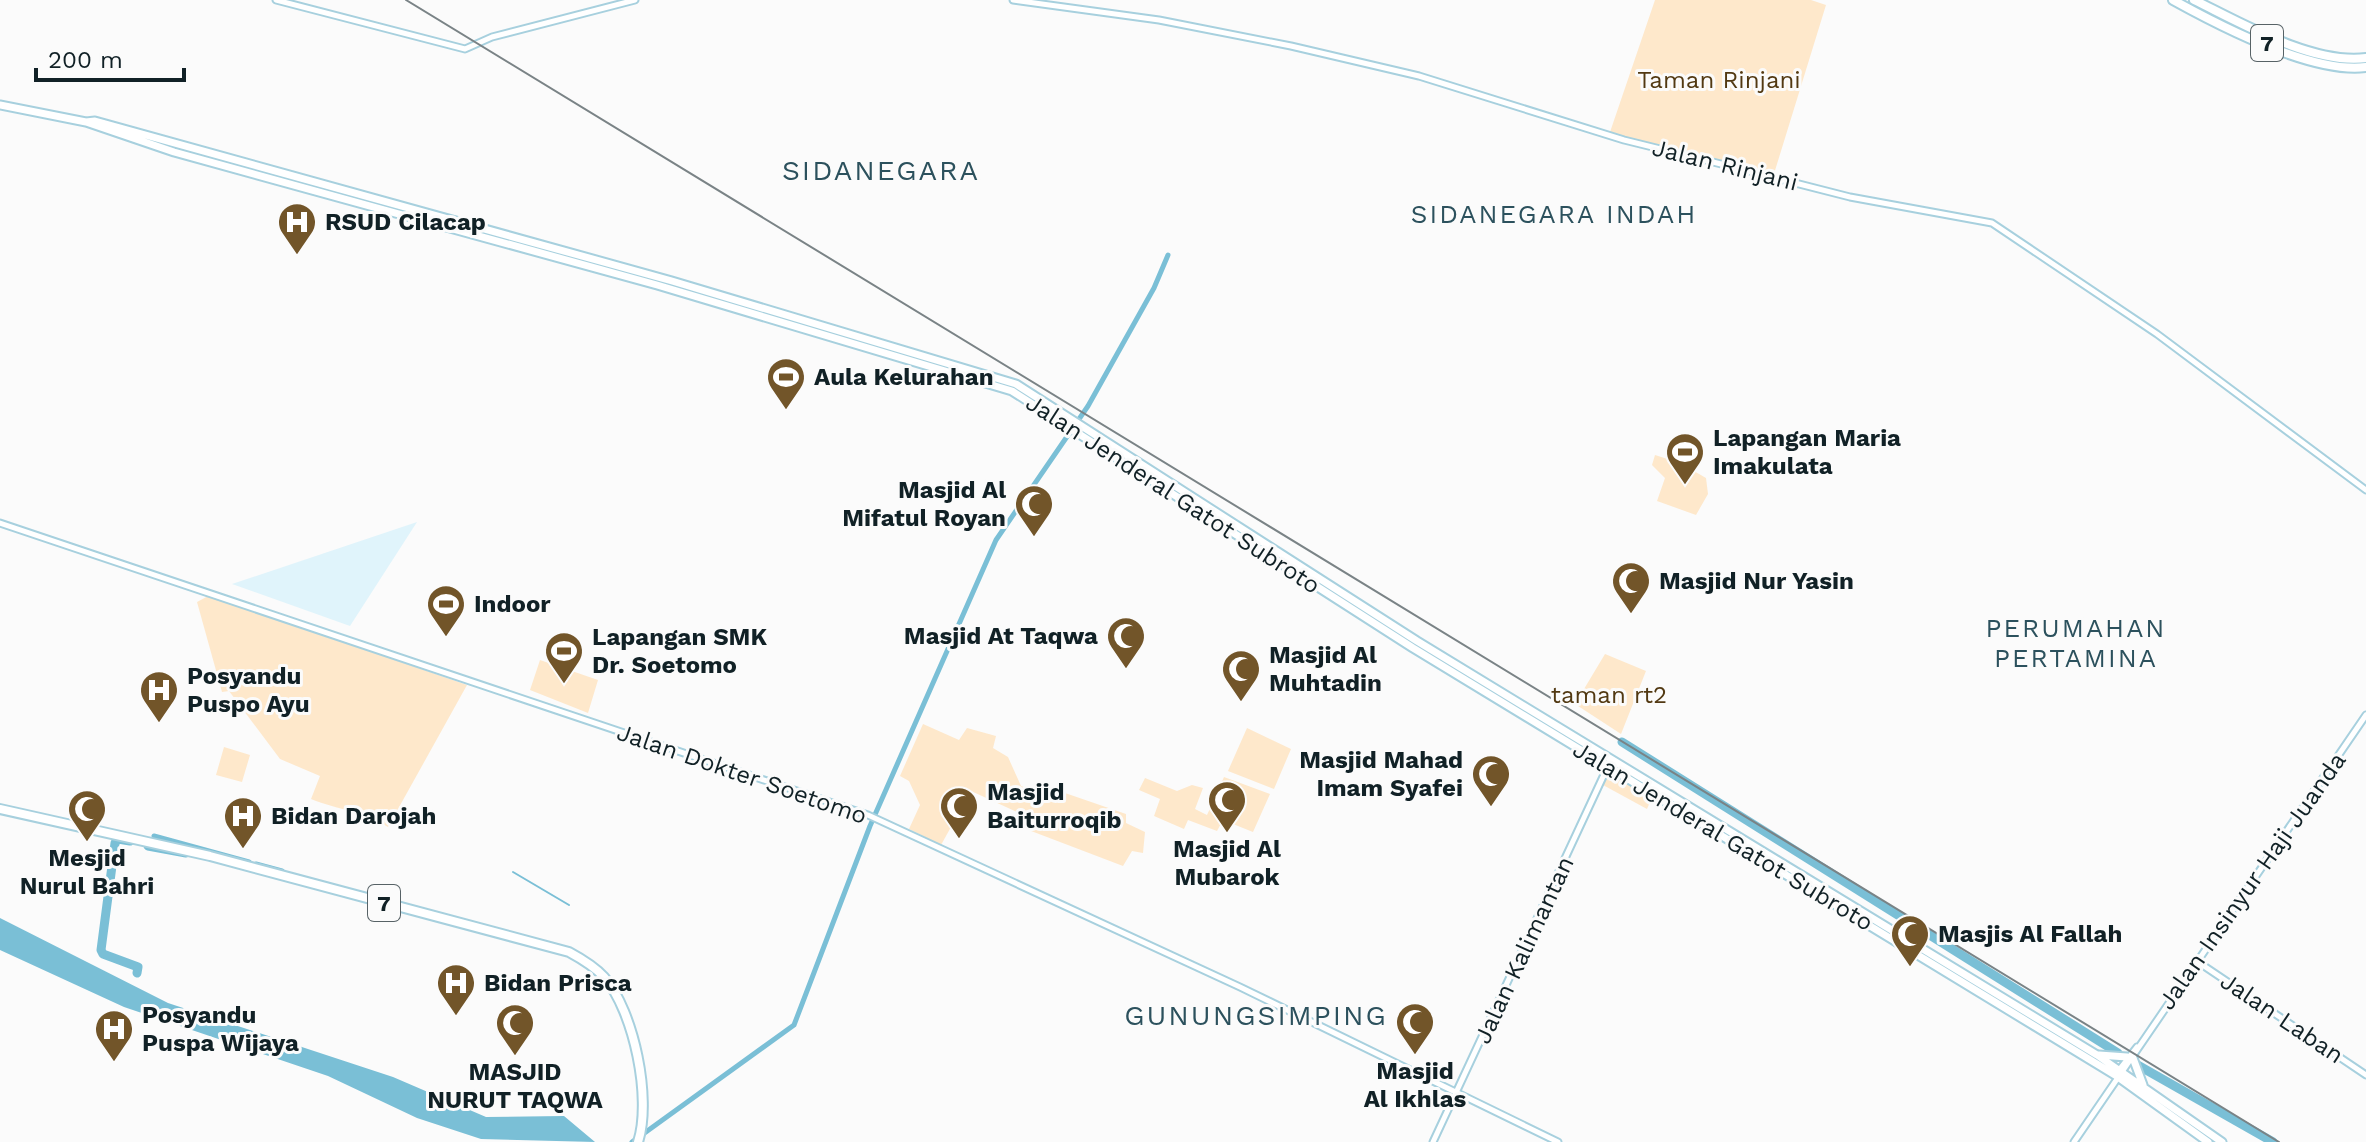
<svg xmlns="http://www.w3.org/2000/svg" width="2366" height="1142" viewBox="0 0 2366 1142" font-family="'Work Sans',sans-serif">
	<rect width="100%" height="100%" fill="#fbfbfb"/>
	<path fill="#e0f4fb" d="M417,522l-67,104 -118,-42z"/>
	<path fill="#fee8cb" d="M1655,0h156l15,5 -53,172 -164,-42z
		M1655,455l25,8 26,15 2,16 -12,21 -39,-14 8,-23 -13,-13z
		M210,595l257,90 -79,142c-24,-16 -50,-17 -77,-28l9,-23 -40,-17 -51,-68 -7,1 -25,-90z
		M1605,654l41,17 -25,63 -46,-30z
		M540,660l58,20 -10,33 -58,-23z
		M923,724l36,16 8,-12 29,8 -3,12 15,9 13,29 11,4 4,-7 90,31v9l19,9 -2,21 -11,-2 -9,15 -105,-40 3,-12 -50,-23 -30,54 -32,-16 11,-24 -11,-24 -9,-5z
		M1247,728l44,21 -17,40 -46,-18z
		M224,747l26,8 -8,27 -26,-7z
		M1612,770l41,25 -6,14 -44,-24z
		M1224,777l46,17 -17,38 -30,-12 -6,11 -29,-11 -4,9 -30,-13 6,-17 -21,-9 6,-12 32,13 15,-6 11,3 -8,21 12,6z"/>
	<path fill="#7abfd6" d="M0,918l168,85 225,74 93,40 78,-1 31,26 -114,-3 -64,-21 -89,-42 -204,-69 -124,-57z"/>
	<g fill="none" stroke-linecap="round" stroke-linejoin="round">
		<path stroke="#7abfd6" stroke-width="2" d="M513,872l56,33"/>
		<path stroke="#7abfd6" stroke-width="5" d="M154,836l95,26
			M256,864l26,7
			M632,1142l162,-117 76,-199 126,-286 92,-134 66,-118 14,-33"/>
		<path stroke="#7abfd6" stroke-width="9" d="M1622,742l496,311
			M130,841l-12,-2 -3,4 -14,107 2,4 35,13 -1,6
			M148,846l38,7
			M2134,1063l139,79"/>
		<defs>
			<path id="minor" d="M276,0l189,49 27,-12 143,-37
				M1013,0l146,20 132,26 128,30 205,64 101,25 125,32 142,26 165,111 209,156
				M0,523l868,292 372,172 318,155
				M2198,962l168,113
				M2119,1070l18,-23
				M1433,1142l175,-376
				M2074,1142l292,-427"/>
			<path id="major" d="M0,105l86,17 88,30 483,133 355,106 401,257 702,427 93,67
				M86,122l9,-1 577,160 344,103 401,257 680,414 125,87
				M2099,1055l28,2
				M2133,1058l10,27"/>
			<path id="highway" d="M2173,0c47,26 140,74 193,67
				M2194,0c47,23 119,65 172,58
				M0,809l210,47 359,96c13,7 25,14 35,25 30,34 48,122 34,165"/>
		</defs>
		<use href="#minor" stroke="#a7d0de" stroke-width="9"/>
		<use href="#major" stroke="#a7d0de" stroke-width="11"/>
		<use href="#highway" stroke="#a7d0de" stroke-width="12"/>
		<use href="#minor" stroke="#fff" stroke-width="5"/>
		<use href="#major" stroke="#fff" stroke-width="7"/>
		<use href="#highway" stroke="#fff" stroke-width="8"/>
		<path stroke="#7a8386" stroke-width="2" d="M406,0l1873,1142"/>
	</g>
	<defs>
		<symbol id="hospital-pin" viewBox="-11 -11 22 30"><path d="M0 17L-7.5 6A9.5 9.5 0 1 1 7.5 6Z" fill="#725529" stroke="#fbfbfb"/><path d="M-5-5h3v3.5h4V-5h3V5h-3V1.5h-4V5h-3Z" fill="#fff"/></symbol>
		<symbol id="stadium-pin" viewBox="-11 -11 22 30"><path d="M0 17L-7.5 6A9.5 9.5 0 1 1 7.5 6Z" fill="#725529" stroke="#fbfbfb"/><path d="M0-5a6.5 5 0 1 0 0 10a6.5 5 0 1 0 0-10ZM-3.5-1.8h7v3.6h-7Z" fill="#fff"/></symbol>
		<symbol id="mosque-pin" viewBox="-11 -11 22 30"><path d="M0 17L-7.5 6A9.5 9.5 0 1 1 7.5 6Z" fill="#725529" stroke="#fbfbfb"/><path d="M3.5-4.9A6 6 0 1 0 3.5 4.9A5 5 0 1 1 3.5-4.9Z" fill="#fff"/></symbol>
	</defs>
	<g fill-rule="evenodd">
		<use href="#hospital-pin" x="275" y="200" width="44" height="60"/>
		<use href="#stadium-pin" x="764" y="355" width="44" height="60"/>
		<use href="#stadium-pin" x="1663" y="430" width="44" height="60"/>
		<use href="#mosque-pin" x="1012" y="482" width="44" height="60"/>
		<use href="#mosque-pin" x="1609" y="559" width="44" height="60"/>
		<use href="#stadium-pin" x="424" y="582" width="44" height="60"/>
		<use href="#mosque-pin" x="1104" y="614" width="44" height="60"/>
		<use href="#stadium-pin" x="542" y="629" width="44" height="60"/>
		<use href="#mosque-pin" x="1219" y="647" width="44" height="60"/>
		<use href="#hospital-pin" x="137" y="668" width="44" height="60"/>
		<use href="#mosque-pin" x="1469" y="752" width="44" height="60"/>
		<use href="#mosque-pin" x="1205" y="778" width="44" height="60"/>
		<use href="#mosque-pin" x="937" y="784" width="44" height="60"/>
		<use href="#mosque-pin" x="65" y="787" width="44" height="60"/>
		<use href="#hospital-pin" x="221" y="794" width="44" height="60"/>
		<use href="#mosque-pin" x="1888" y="912" width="44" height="60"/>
		<use href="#hospital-pin" x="434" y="961" width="44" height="60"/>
		<use href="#mosque-pin" x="1393" y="1000" width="44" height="60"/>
		<use href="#mosque-pin" x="493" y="1001" width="44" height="60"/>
		<use href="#hospital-pin" x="92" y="1007" width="44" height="60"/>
	</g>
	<g text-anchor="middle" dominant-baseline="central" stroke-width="6" stroke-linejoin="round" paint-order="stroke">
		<g fill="#fbfbfb" stroke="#576266" stroke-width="2">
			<rect x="2251" y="25" width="32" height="36" rx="6"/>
			<rect x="368" y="885" width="32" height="36" rx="6"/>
		</g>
		<g font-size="22" font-weight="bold" fill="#112126">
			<text x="2267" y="43">7</text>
			<text x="384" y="903">7</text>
		</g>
		<g font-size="24" fill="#523912" stroke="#fbfbfb">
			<text x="1719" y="80">Taman Rinjani</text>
			<text x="1609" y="695">taman rt2</text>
		</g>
		<g font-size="24" fill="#112126" stroke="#fbfbfb">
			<text transform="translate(1725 165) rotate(14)">Jalan Rinjani</text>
			<text transform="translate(1173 494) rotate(33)">Jalan Jenderal Gatot Subroto</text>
			<text transform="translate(742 774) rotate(19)">Jalan Dokter Soetomo</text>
			<text transform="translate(1723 836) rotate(31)">Jalan Jenderal Gatot Subroto</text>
			<text transform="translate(2252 881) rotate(-55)">Jalan Insinyur Haji Juanda</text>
			<text transform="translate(1524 950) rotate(-65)">Jalan Kalimantan</text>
			<text transform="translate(2282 1018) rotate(34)">Jalan Laban</text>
		</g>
		<g font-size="24" font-weight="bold" fill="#112126" stroke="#fbfbfb" text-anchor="start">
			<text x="325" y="222">RSUD Cilacap</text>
			<text x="814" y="377">Aula Kelurahan</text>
			<text x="1713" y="438">Lapangan Maria<tspan x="1713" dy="28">Imakulata</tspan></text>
			<text x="1006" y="490" text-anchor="end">Masjid Al<tspan x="1006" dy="28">Mifatul Royan</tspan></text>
			<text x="1659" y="581">Masjid Nur Yasin</text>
			<text x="474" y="604">Indoor</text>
			<text x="1098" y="636" text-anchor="end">Masjid At Taqwa</text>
			<text x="592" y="637">Lapangan SMK<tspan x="592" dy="28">Dr. Soetomo</tspan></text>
			<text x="1269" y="655">Masjid Al<tspan x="1269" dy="28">Muhtadin</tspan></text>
			<text x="187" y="676">Posyandu<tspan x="187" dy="28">Puspo Ayu</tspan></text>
			<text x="1463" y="760" text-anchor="end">Masjid Mahad<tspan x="1463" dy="28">Imam Syafei</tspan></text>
			<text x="987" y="792">Masjid<tspan x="987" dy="28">Baiturroqib</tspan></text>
			<text x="271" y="816">Bidan Darojah</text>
			<text x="1227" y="849" text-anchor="middle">Masjid Al<tspan x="1227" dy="28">Mubarok</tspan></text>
			<text x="87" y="858" text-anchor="middle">Mesjid<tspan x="87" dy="28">Nurul Bahri</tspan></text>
			<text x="1938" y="934">Masjis Al Fallah</text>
			<text x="484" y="983">Bidan Prisca</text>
			<text x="142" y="1015">Posyandu<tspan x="142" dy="28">Puspa Wijaya</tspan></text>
			<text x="1415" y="1071" text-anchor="middle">Masjid<tspan x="1415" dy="28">Al Ikhlas</tspan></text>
			<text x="515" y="1072" text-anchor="middle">MASJID<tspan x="515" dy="28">NURUT TAQWA</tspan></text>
		</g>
		<g font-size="26" letter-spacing="2" fill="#2c515d" stroke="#fbfbfb">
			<text x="1554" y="214">SIDANEGARA INDAH</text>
			<text x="2076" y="628">PERUMAHAN<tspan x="2076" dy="30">PERTAMINA</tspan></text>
		</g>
		<g font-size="28" letter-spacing="2" fill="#2c515d" stroke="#fbfbfb">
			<text x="881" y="170">SIDANEGARA</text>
			<text x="1256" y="1015">GUNUNGSIMPING</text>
		</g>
	</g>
	<path d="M36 68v12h148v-12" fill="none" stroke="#112126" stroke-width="4"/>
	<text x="48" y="68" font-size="24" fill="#112126" stroke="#fbfbfb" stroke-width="6" paint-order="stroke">200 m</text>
</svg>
